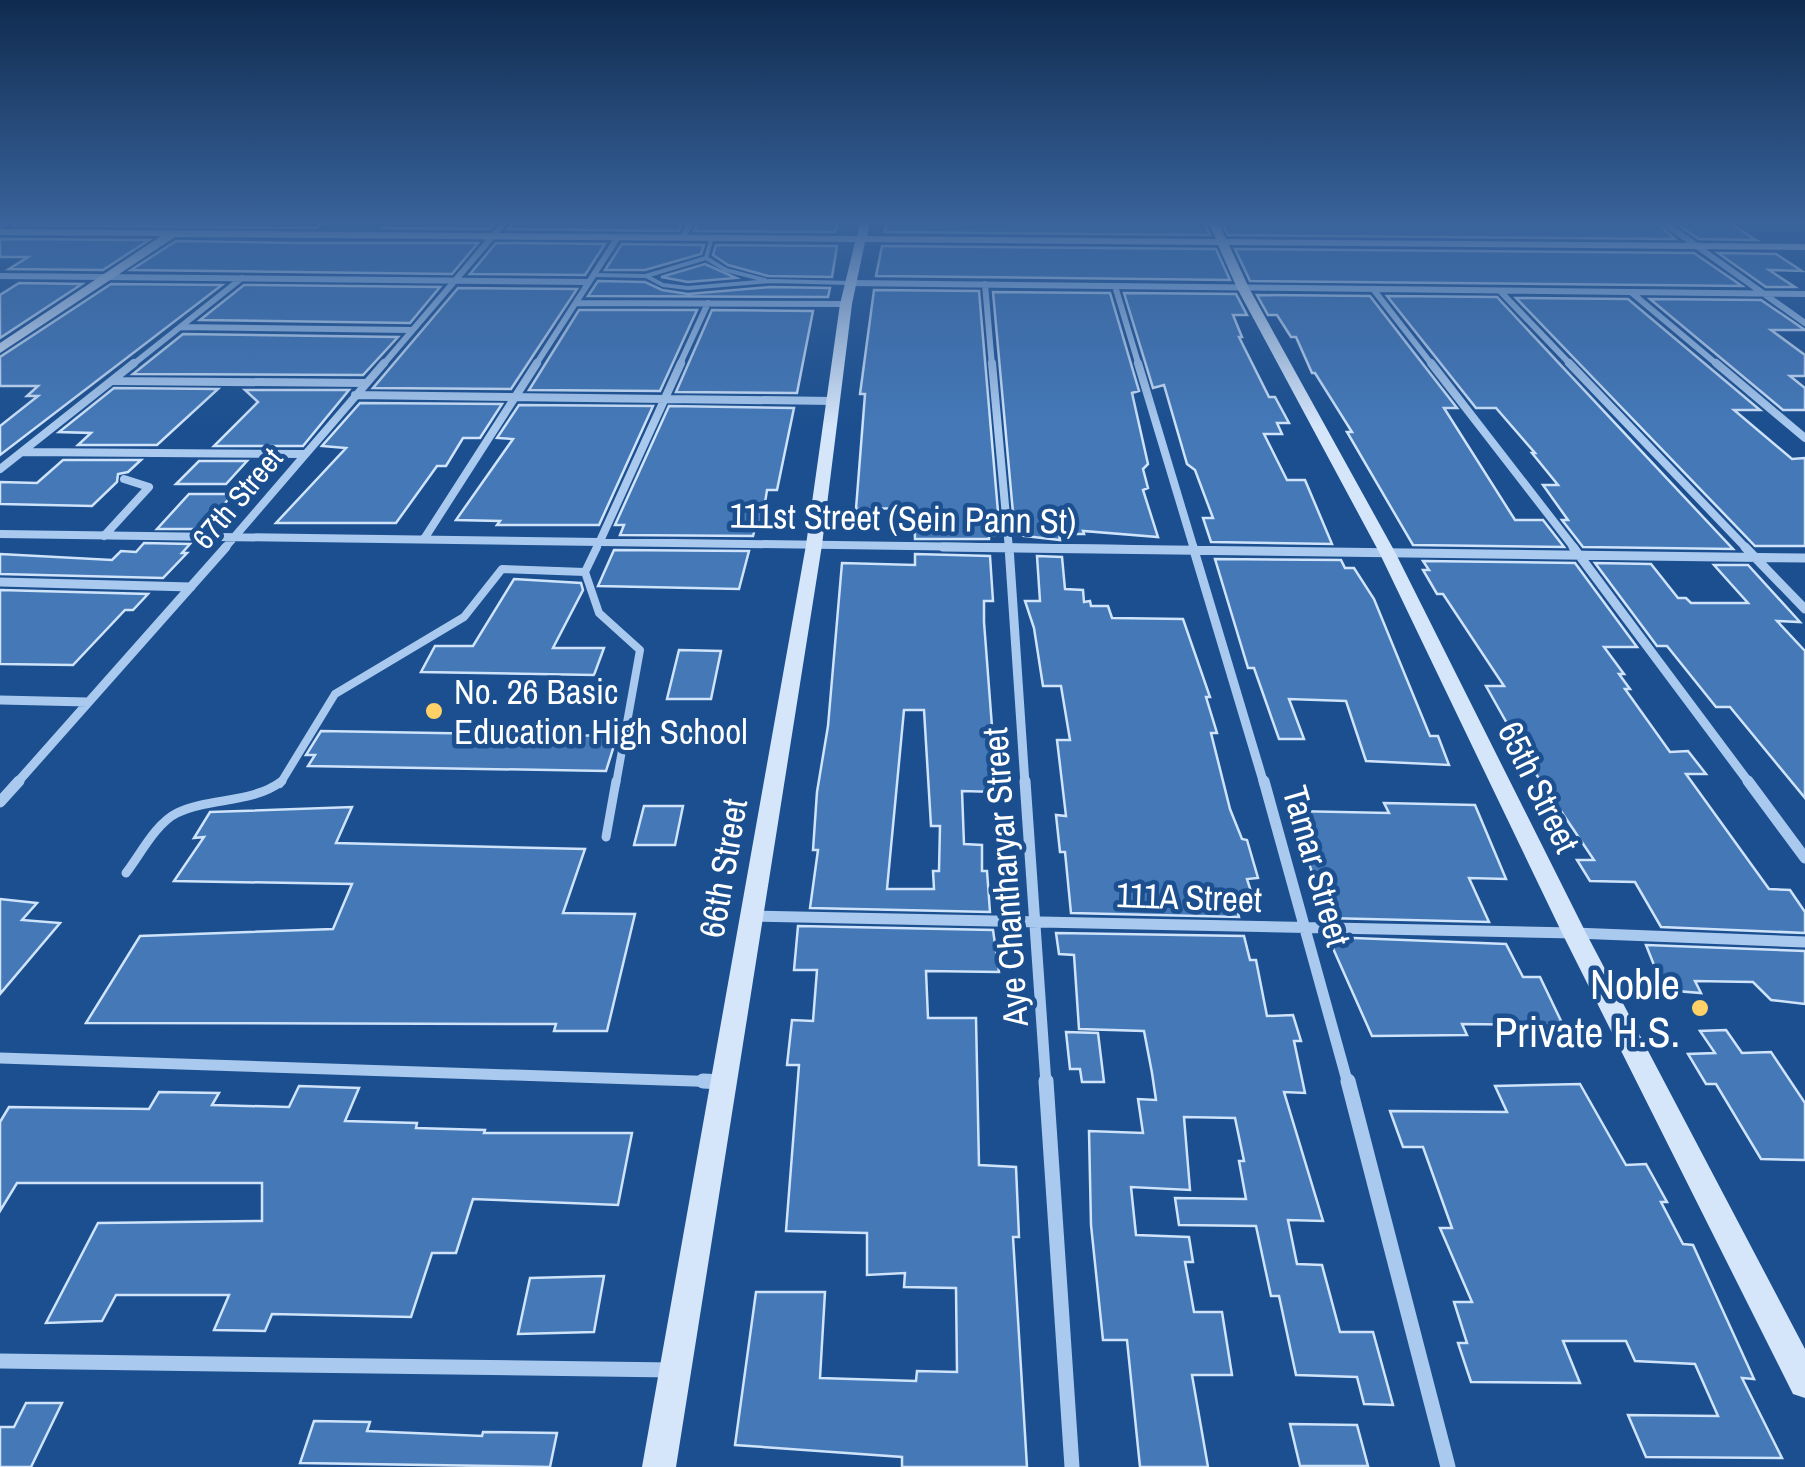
<svg xmlns="http://www.w3.org/2000/svg" width="1805" height="1467" viewBox="0 0 1805 1467" font-family="'Archivo Narrow',sans-serif">
	<rect width="100%" height="100%" fill="#1b4f8f"/>
	<path fill="#4478b7" stroke="#cfe3fa" stroke-width="2.5" fill-rule="evenodd" d="M20,222h303l-7,6 -303,-3z
		M391,222h68l35,2 -4,5 -106,-1z
		M525,222h158l-4,9 -171,-2 4,-5z
		M699,222l112,1 27,-1 -3,10 -141,-1z
		M888,222h316l6,13 -326,-3z
		M1495,222h161l19,17 -447,-4 -6,-12z
		M1674,222h54l28,18 -57,-1z
		M0,239l149,1 -46,30 -94,-1 19,-12h-28z
		M176,241l122,2h180l-26,31 -321,-4z
		M496,243l109,1 -20,31 -115,-1z
		M622,244l82,1 -3,9 -56,16h-40z
		M716,245l116,1h5l-5,31 -64,-1 -40,-11 -15,-10z
		M882,246l334,3 14,31 -354,-4z
		M1235,249l459,4 48,33 -492,-5z
		M1718,253l58,1 26,17 -33,-1 26,17h-29z
		M705,264l31,14 -48,4 -27,-5z
		M598,281l47,1 17,8 26,4 82,-7 60,1 -2,9 -240,-1z
		M19,283l63,1 -82,54v-43z
		M111,284l111,1 -222,170v-29l38,-30h-11l11,-10h-38v-29z
		M244,285l196,2 -30,36 -210,-3z
		M458,288l119,1 -66,100 -138,-1z
		M874,290l105,1 21,244h-11v4h-74l-1,-31 -58,1 9,-115h-5z
		M993,292l117,1 29,98 -7,2 16,71 -5,5 5,19 -5,2 15,47 -75,-6 1,3h-25l1,6 -45,-5z
		M1124,293l112,1 11,21h-14l9,22h-3l30,60h6l14,26h-12l5,11h-18l23,46h18l27,64 -121,-2 -8,-24h10l-18,-48 -8,-6 -23,-79 -11,3z
		M1257,295l113,1 87,112h-13l71,112h28l21,27 -151,-2 -66,-113h5l-37,-59h-3l-16,-36h-5l-14,-22h-9z
		M1387,296l110,1 236,252 -150,-2 -21,-27h6l-25,-35h15l-26,-32h3l-39,-45h-20z
		M1516,298l112,1 132,111h-26l58,49 13,-1v88h-50z
		M1650,299l111,1 44,30h-34l34,25v21h-15l15,12v22h-22z
		M579,310h118l-37,81 -131,-1z
		M712,310l101,1 -16,82 -121,-1z
		M183,334l215,3 -35,38 -230,-1z
		M114,388l104,1 -61,56h-79l13,-12 -32,-1z
		M245,390h104l-46,56h-89l44,-44z
		M360,403l142,1 -22,34h-17l-17,28h-9l-41,57h-120l70,-75 -24,-2z
		M519,405l134,1 -54,119h-102l3,-4 -44,-1 57,-81 -16,-1z
		M669,406l125,2 -17,82h-10l-6,39h-6l-2,7 -133,-1 4,-10h-9z
		M63,460h78l-13,12 -10,2 -1,8 -25,24 -92,-2v-22l37,1z
		M199,461h48l-21,23h-50z
		M189,494h44l-31,35h-45z
		M144,543l46,1 -8,9h5l-24,25 -163,-4v-20l112,6 9,-9 15,1z
		M614,550l135,1 -10,38 -141,-3z
		M915,554l75,2 3,45h-9v21l13,170 -35,-1 2,53 18,1v26h5l3,41 -180,-4 8,-58h-5l4,-58 11,-66 14,-163 73,2zM904,710h20l7,116h9l-1,45h-6l1,18h-47z
		M1037,556l25,1 3,32 18,1 1,12 6,-1 1,5h17l4,12 71,1 27,78h-4l11,36h-6l19,76 12,30 5,1 11,38 -11,1 9,28 -19,1 2,9 -168,-4 -6,-61h-5l-4,-37 10,1 -9,-76h13l-9,-54h-18l-9,-58 -9,-27h15z
		M1215,559l126,1 4,8h9l20,31 56,137h8l11,29 -83,-4 -20,-60 -57,-2 15,40h-25l-25,-71h-6z
		M1423,561l152,2 62,84h-33l20,27h-5l11,15h-5l45,63 18,-1 18,23h-20l83,115 21,1 15,22v21l-144,-6 -26,-45 -45,-1 -13,-21h17l-62,-92 -46,-82h18l-61,-92h-6l-14,-24h6z
		M1595,563l56,1 27,34h8l5,5h57l-34,-38h34l52,57 -23,-1 28,30v147l-75,-91h-14l-49,-61h-10z
		M514,579l67,4 2,7 -30,58h51l-10,27 -173,-3 14,-26h38z
		M0,590l148,4 -15,16h-8l-52,55 -73,-1z
		M679,650l42,1 -10,48h-44z
		M321,731l296,5 -11,35 -298,-5 7,-11h-9z
		M1384,803l91,2 31,74 -37,-1 20,44 -163,-4 -33,-107 96,2z
		M644,806h39l-8,39h-41z
		M352,807l-16,36 249,6 -22,64 72,1 -28,117h-53l2,-7 -470,-1 54,-87 193,-7 19,-45 -178,-3 30,-44 -10,1 16,-26z
		M0,899l37,4 -15,17 38,3 -60,71z
		M798,926l195,4 6,42 -73,-1 2,47h48l3,147 37,2 3,70h-6l14,230h-125v-10l-167,-12 21,-153h69l-5,86 96,3 1,-10 40,1 -1,-84 -52,-1 1,-14 -38,2v-42l-81,-2 13,-166h-12l5,-45 21,1 4,-51h-23z
		M1056,933l188,3 6,24h6l11,56 26,-1 8,26h-7l11,52 -21,-1 39,129 -35,-1 9,44 25,1 18,67h33l20,73 -29,-1 -7,-27 -61,-2 -17,-79h-8l-15,-70 -77,-1 -4,-27 71,1 -7,-38h5l-9,-43 -51,-1 6,73 -59,-3 5,48 53,2 4,25h-8l9,50h28l10,63h-40l16,92h-68l-13,-127h-24l-12,-115 -2,-94 54,2 -5,-34 18,1 -4,-27 -8,-42 -65,-2 -5,-74 -15,-1z
		M1328,937l178,7 17,33h17l23,48 -101,-1 5,11 -95,1z
		M1646,945l159,6v53l-34,-4 -18,-18 -58,-1 6,12 -37,-3z
		M1726,1030l16,23 29,-1 34,51v57l-44,-1 -45,-75h-10l-18,-30 27,-1 -15,-22z
		M1066,1032l32,1 6,49h-22l-2,-13h-10z
		M1580,1084l46,81 20,-1 21,38h-6l22,42 10,1 61,134 -12,-1 40,80 -136,-1 -18,-42 90,1 -23,-52 -60,-3 -9,-20h-63l17,42 -109,-1 -13,-39h9l-13,-41h18l-32,-74h12l-29,-81h-20l-13,-36 117,1 -12,-26z
		M299,1086l60,2 -14,33 72,2 -1,5 69,2 -1,3h148l-14,72 -145,-6 -17,54h-24l-21,64 -139,-3 -7,17 -51,-1 15,-35h-113l-14,26 -56,2 52,-100 164,-2v-38h-245l-17,28v-89l9,-15 140,2 10,-17 60,1 -7,12 77,2z
		M604,1276l-10,56 -76,2 12,-56z
		M26,1403h36l-31,64h-31v-40h14z
		M314,1421l56,1 -3,9 115,5 1,-4 74,1 -7,34 -250,-4z
		M1290,1424l67,1 11,41h-68z"/>
	<g fill="none" stroke-linecap="round" stroke-linejoin="round">
		<path stroke="#a9c9ee" stroke-width="4" d="M712,237l-6,21 20,12 39,10
			M594,275l52,1 17,9 25,3 82,-7 81,2
			M646,276l60,-18"/>
		<path stroke="#a9c9ee" stroke-width="5" d="M596,549l4,-8"/>
		<path stroke="#a9c9ee" stroke-width="8" d="M585,572l14,41 41,37 -24,134
			M280,784l55,-90 129,-77 38,-48 83,3 12,-25"/>
		<path stroke="#a9c9ee" stroke-width="9" d="M606,837l10,-56
			M126,873c14,-18 30,-50 51,-60 33,-16 75,-9 105,-32"/>
		<path stroke="#a9c9ee" stroke-width="6" d="M1663,222l142,101
			M0,226l7,-4
			M683,237l8,-15
			M0,276l589,6
			M851,283l954,11
			M985,284l7,82
			M1115,286l24,80
			M1373,289l60,77
			M1500,291l72,75
			M1632,293l87,73
			M576,303l270,1
			M181,327l230,3
			M131,366l111,-88
			M382,366l123,-144
			M535,366l83,-129
			M679,366l29,-63"/>
		<path stroke="#a9c9ee" stroke-width="8" d="M992,363l17,186
			M1138,363l56,186
			M1431,363l144,186
			M1569,363l178,186
			M1716,363l89,75
			M113,381l252,2
			M355,395l478,6
			M23,452l281,2
			M0,469l134,-106
			M0,534l1131,15
			M104,536l45,-49 -25,-8
			M424,539l113,-176
			M600,541l81,-178
			M224,549l160,-186"/>
		<path stroke="#a9c9ee" stroke-width="9" d="M943,547l862,11
			M1009,547l16,237
			M1193,547l71,237
			M1573,547l177,237
			M1745,547l60,62
			M0,582l191,5
			M0,700l88,2
			M16,784l210,-237"/>
		<path stroke="#a9c9ee" stroke-width="11" d="M1025,781l21,303
			M1264,781l84,303
			M1748,781l57,77
			M0,802l19,-21
			M751,916l823,17 231,9
			M0,1058l723,24"/>
		<path stroke="#a9c9ee" stroke-width="15" d="M703,1081l20,1
			M1046,1081l26,386
			M1348,1081l100,386
			M0,1361l673,9"/>
		<path fill="#d6e6fa" fill-rule="evenodd" d="M860,222h10l-3,14 349,3 -8,-17h10l8,17 579,5v6l-576,-5 20,43 146,264 191,381 219,416v49l-12,-4 -231,-461 -183,-381 -142,-264 -19,-43 -353,-3 -13,62 -30,241 -146,922h-34l164,-922 34,-241 15,-62 -680,-5 -175,116v-10l161,-107 -161,-1v-6l857,7z"/>
	</g>
	<linearGradient id="sky" x2="0" y2="1"><stop stop-color="#0f2b4f"/><stop offset="0.52" stop-color="#39639b"/><stop offset="1" stop-color="#39639b" stop-opacity="0"/></linearGradient>
	<rect width="1805" height="427" fill="url(#sky)"/>
	<g fill="#ffd166" stroke="#1b4f8f" stroke-width="4">
		<circle cx="434" cy="711" r="10"/>
		<circle cx="1700" cy="1008" r="10"/>
	</g>
	<g text-anchor="middle" dominant-baseline="central" stroke-width="9" stroke-linejoin="round" paint-order="stroke">
		<g font-size="30" fill="#fff" stroke="#1b4f8f">
			<text transform="translate(237 498) rotate(-50)">67th Street</text>
		</g>
		<g font-size="35" fill="#fff" stroke="#1b4f8f">
			<text transform="translate(903 518) rotate(1)">111st Street (Sein Pann St)</text>
			<text transform="translate(1539 787) rotate(64)">65th Street</text>
			<text transform="translate(1317 866) rotate(74)">Tamar Street</text>
			<text transform="translate(723 868) rotate(-80)">66th Street</text>
			<text transform="translate(1005 877) rotate(-94)">Aye Chantharyar Street</text>
			<text transform="translate(1189 897) rotate(2)">111A Street</text>
		</g>
		<g font-size="35" fill="#fff" stroke="#1b4f8f" text-anchor="start">
			<text x="454" y="691">No. 26 Basic<tspan x="454" dy="40">Education High School</tspan></text>
		</g>
		<g font-size="42" fill="#fff" stroke="#1b4f8f" text-anchor="end">
			<text x="1680" y="984">Noble<tspan x="1680" dy="48">Private H.S.</tspan></text>
		</g>
	</g>
</svg>
